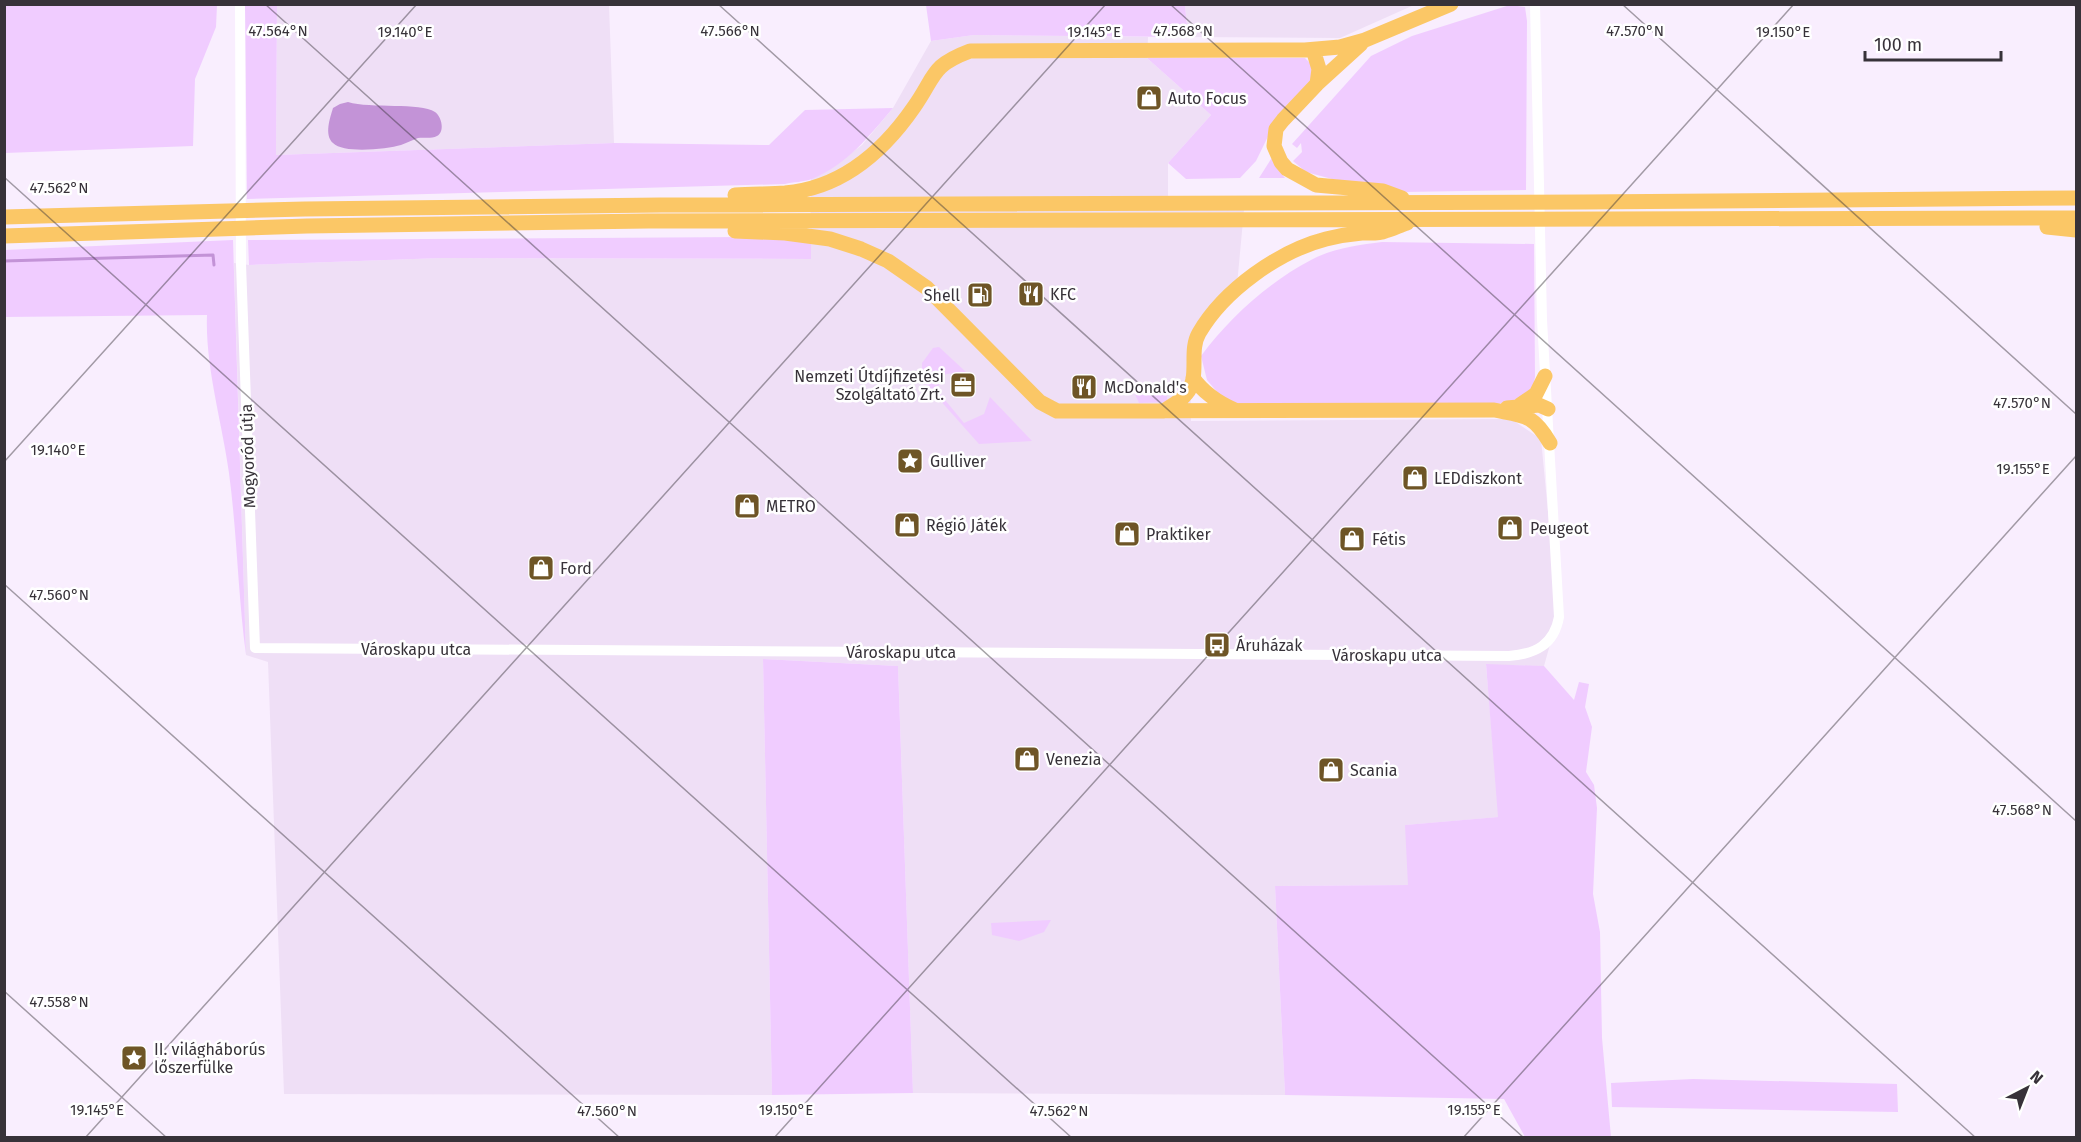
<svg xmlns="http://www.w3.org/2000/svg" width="2081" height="1142" viewBox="0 0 2081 1142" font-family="'Fira Sans',sans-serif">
	<rect width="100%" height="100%" fill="#f9eefe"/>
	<path fill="#efdff6" d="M277,5h332l5,138 -338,12z
		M1185,5v-1l229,1 -74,33 -152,-1z
		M974,35l174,2 -1,21 64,57 -43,48v44l76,3 -7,75 -47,71 1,65 320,-2 30,20 17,177 -14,50 -58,-1 13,152 -93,8 3,60 -134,1 10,209 -372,-2 -15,-427 -135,-7 9,436 -488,-1 -16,-432 -22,-7 -12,-392 15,2 193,-7 368,1 1,-80 22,-12 29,-22 31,-37 38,-67z"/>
	<path fill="#f0ccff" d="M4,5h213l-1,22 -21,52 -2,67 -188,7z
		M245,5h32l-1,150 338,-12 155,2 36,-35 88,-2c-24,28 -45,56 -81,71 -8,3 -19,3 -27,5l-538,15z
		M926,5h259l3,32 -214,-2 -43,6z
		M1510,5l15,2 2,14 -1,169 -121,2 -73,-13 -26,-7 -13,-11 9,-9 -1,-9 -4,5 -5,-4 79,-88 41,-20z
		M1147,58h158l9,9v15l-37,36 -21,43 -16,17 -54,1 -18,-16 43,-48z
		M1273,156l4,12 8,10h-26z
		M742,237l69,5v17l-369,-1 -193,7 -1,-25z
		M233,240l13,415c-8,-60 -9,-122 -17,-182 -7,-51 -24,-107 -22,-158l-203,2 1,-67z
		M1382,242l152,2 1,133 -2,10 -4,7 -21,9 -48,3h-218l-19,-7 -16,-19 -6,-24c28,-38 68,-74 110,-96 22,-12 48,-15 71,-18z
		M939,347l27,25 -20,2 -10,15 28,34 20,-9 6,-17 42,44 -53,3 -57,-64v-17l11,-15z
		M1136,382h19l12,8v12l-28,1 -5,-11z
		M763,659l135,7 15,427 -141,2z
		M1486,664l58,2 30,34 5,-18 10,2 -4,23 7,20 -6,45 8,13 3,23 -4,86 7,38 2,106 9,99h-86l-21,-38 -219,-4 -10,-209 133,-1 -3,-60 93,-8z
		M1051,920l-7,12 -25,9 -27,-6 -1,-12z
		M1693,1079l204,5 1,28 -286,-5 -1,-24z"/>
	<path fill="#c393d7" d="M348,102c23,7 72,0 87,10 7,5 10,20 2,24 -6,3 -13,1 -19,2 -6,2 -11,5 -17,7 -14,4 -57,9 -68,-2 -9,-8 -3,-25 0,-35l7,-4z"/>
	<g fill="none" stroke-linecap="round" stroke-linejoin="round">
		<path stroke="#c393d7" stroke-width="3" d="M4,261l209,-6 1,10"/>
		<path stroke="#fff" stroke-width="10" d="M240,4l1,260 14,384 1254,8c26,-2 45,-11 50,-39l-17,-297 -7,-316"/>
		<path stroke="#fbc766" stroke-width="15" d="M1361,44l-44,40 -34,36 -7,9 -2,17 7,16 6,7 29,16 67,6 19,7
			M1315,56l4,13 -2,15
			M735,195c17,-1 34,-1 50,-2 57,-5 98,-41 129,-86 22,-31 16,-41 56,-56l335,-1 35,-3 25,-7 86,-36
			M4,217l301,-8 356,-4 923,-3 492,-4
			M2047,227l29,3
			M735,231l50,2 45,6 31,10 27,12 39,27 113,114 17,9 437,-1c31,6 39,4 56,33
			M4,236l303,-10 341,-5 1428,-3
			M1193,378c10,14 26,25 42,32
			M1520,405l16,-11 9,-18
			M1507,408l32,-3 9,4
			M1164,411c7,-5 17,-10 22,-17 15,-17 2,-42 13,-61 25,-43 80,-82 127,-94 12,-3 24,-5 36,-6 8,0 16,1 23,-2 8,-2 15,-6 22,-8"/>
	</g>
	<path fill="none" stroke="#373239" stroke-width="1.5" stroke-opacity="0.45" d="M265,4l1259,1134M718,4l1258,1134M1170,4l906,817M1622,4l454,410M2074,4l2,3M4,177l1068,961M4,462l413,-458M4,584l616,554M4,991l163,147M85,1138l1021,-1134M774,1138l1020,-1134M1463,1138l613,-682"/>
	<defs>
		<symbol id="shop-square" viewBox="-11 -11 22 22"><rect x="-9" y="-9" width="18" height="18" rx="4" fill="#6e5526" stroke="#fff"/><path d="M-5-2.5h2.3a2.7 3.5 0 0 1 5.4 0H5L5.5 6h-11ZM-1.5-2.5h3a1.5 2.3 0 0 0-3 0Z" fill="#fff"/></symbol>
		<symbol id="restaurant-square" viewBox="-11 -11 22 22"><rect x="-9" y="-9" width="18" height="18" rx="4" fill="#6e5526" stroke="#fff"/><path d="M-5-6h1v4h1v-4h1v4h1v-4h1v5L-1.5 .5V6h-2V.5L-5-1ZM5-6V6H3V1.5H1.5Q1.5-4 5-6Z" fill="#fff"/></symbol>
		<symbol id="fuel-square" viewBox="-11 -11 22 22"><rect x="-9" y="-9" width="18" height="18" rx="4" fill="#6e5526" stroke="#fff"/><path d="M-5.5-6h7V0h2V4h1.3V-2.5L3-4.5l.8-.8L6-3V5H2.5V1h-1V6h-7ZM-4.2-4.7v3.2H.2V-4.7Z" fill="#fff"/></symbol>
		<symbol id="office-square" viewBox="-11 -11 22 22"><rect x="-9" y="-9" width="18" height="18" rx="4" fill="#6e5526" stroke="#fff"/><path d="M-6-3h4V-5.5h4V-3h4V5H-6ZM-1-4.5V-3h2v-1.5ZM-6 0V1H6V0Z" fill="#fff"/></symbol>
		<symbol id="sight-square" viewBox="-11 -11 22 22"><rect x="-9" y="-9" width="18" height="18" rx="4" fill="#6e5526" stroke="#fff"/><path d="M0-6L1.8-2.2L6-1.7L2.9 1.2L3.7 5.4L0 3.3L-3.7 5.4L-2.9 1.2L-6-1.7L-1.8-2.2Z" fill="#fff"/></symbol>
		<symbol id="bus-square" viewBox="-11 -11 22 22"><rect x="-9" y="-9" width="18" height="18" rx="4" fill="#6e5526" stroke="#fff"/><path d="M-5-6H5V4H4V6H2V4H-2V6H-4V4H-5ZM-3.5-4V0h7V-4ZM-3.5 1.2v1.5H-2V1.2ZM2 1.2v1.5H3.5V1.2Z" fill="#fff"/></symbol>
	</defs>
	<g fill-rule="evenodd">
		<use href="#shop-square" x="1134" y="83" width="30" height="30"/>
		<use href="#restaurant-square" x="1016" y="279" width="30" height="30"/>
		<use href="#fuel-square" x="965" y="280" width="30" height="30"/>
		<use href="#office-square" x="948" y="370" width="30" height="30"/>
		<use href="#restaurant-square" x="1069" y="372" width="30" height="30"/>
		<use href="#sight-square" x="895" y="446" width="30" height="30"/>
		<use href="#shop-square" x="1400" y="463" width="30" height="30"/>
		<use href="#shop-square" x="732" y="491" width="30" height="30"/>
		<use href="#shop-square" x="892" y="510" width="30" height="30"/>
		<use href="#shop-square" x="1495" y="513" width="30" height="30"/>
		<use href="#shop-square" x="1112" y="519" width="30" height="30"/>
		<use href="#shop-square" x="1337" y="524" width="30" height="30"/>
		<use href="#shop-square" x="526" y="553" width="30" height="30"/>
		<use href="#bus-square" x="1202" y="630" width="30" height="30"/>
		<use href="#shop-square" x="1012" y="744" width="30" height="30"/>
		<use href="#shop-square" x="1316" y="755" width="30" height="30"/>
		<use href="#sight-square" x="119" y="1043" width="30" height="30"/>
	</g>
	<g text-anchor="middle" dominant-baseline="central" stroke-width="5" stroke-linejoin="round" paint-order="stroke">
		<g font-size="16" fill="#373239" stroke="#fff" text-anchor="start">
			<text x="1168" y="98">Auto Focus</text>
			<text x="1050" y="294">KFC</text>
			<text x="960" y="295" text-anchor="end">Shell</text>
			<text x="944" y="376" text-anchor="end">Nemzeti Útdíjfizetési<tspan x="944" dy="18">Szolgáltató Zrt.</tspan></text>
			<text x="1104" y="387">McDonald's</text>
			<text x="930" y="461">Gulliver</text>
			<text x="1434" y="478">LEDdiszkont</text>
			<text x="766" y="506">METRO</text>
			<text x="926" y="525">Régió Játék</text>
			<text x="1530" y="528">Peugeot</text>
			<text x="1146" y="534">Praktiker</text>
			<text x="1372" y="539">Fétis</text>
			<text x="560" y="568">Ford</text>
			<text x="1236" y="645">Áruházak</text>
			<text x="1046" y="759">Venezia</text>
			<text x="1350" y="770">Scania</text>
			<text x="154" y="1049">II. világháborús<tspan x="154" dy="18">lőszerfülke</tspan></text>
		</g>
		<g font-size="16" fill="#373239" stroke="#fff">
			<text transform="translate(248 456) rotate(-92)">Mogyoród útja</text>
			<text x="416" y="649">Városkapu utca</text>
			<text x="901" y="652">Városkapu utca</text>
			<text x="1387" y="655">Városkapu utca</text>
		</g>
	</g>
	<g font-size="15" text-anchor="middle" fill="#373239" stroke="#fff" stroke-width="5" stroke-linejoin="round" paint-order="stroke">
		<text x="1183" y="36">47.568°N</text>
		<text x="1635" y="36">47.570°N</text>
		<text x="278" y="36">47.564°N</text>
		<text x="730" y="36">47.566°N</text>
		<text x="405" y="37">19.140°E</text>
		<text x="1094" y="37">19.145°E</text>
		<text x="1783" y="37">19.150°E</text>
		<text x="59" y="193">47.562°N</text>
		<text x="2022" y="408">47.570°N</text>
		<text x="58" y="455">19.140°E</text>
		<text x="2023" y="474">19.155°E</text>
		<text x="59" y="600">47.560°N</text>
		<text x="2022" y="815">47.568°N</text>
		<text x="59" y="1007">47.558°N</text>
		<text x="97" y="1115">19.145°E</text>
		<text x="786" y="1115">19.150°E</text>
		<text x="1474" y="1115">19.155°E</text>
		<text x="607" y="1116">47.560°N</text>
		<text x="1059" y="1116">47.562°N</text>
	</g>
	<rect width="2081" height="1142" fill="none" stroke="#373239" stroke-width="12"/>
	<g transform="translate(2027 1088) rotate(42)" stroke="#ffffff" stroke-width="4.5" paint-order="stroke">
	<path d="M0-4.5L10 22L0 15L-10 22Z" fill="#373239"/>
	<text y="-9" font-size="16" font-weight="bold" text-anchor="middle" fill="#373239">N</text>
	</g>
	<path d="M1865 51v9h136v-9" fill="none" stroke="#373239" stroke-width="3"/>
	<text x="1874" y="51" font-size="18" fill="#373239" stroke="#ffffff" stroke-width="4.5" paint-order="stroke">100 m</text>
</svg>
